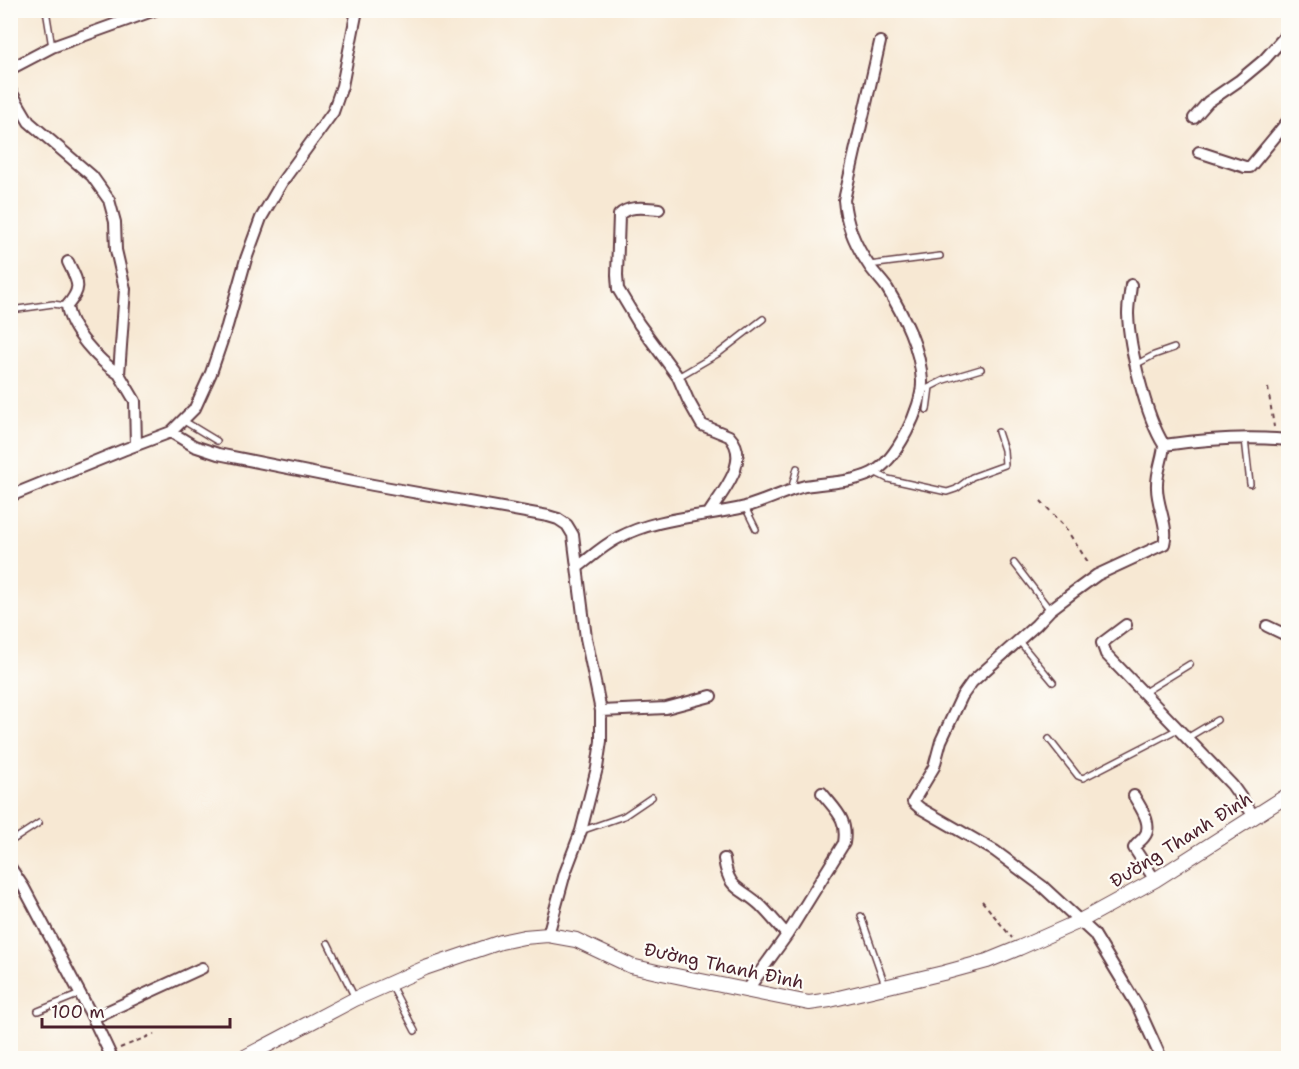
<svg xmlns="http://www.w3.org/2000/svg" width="1299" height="1069" viewBox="0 0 1299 1069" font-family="'Shantell Sans',sans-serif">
	<rect width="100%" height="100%" fill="#fdfcf7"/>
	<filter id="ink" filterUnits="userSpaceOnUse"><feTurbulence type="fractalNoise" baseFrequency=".0167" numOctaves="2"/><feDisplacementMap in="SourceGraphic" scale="12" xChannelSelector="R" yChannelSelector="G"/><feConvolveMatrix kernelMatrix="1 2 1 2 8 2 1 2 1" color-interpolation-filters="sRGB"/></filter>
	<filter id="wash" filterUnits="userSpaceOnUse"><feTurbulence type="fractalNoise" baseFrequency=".008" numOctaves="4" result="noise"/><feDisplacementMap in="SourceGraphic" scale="24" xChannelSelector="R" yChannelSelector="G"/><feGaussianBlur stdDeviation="1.35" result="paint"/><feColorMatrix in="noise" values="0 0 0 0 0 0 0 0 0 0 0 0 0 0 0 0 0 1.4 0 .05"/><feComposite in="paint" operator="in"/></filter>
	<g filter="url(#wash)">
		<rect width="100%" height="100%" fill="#f7e8d3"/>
	</g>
	<g filter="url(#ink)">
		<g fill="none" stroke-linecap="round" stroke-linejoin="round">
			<defs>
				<path id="service" d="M46,10l6,37
					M869,265l71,-9
					M18,309l35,-5 14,2
					M1137,364l17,-9 20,-7
					M678,377l41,-24 44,-34
					M922,391l22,-11 37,-11
					M927,410l3,-23
					M184,421l33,20
					M1245,439l5,45
					M874,472l14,7 59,13 9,-3 16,-12 33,-12 -1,-15 -6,-18
					M791,490l6,-22
					M745,507l11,22
					M1014,563l36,47
					M1018,640l35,42
					M1143,693l47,-29
					M1187,738l30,-18
					M1049,739l29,37 5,2 95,-49
					M581,831l43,-15 28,-19
					M10,842l29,-19
					M861,916l24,69
					M328,943l27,55
					M391,985l24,46
					M38,1011l42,-17"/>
				<path id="minor" d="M10,69l42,-22 103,-37
					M10,90l19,32 63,54 17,24 6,22 1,28 9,39 -6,85 16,27 1,44
					M1194,118l14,-16 32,-22 24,-20 24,-27
					M1199,152l46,15h5l38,-46
					M659,209c-14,-1 -30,-4 -40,6l-2,60 1,14 21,35 39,53 10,23 14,25 27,11c23,24 -7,56 -20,77
					M68,262c10,21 15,25 -1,44 3,24 32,55 52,68
					M1131,285c-1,10 -3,19 -3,29 1,33 18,103 36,131 -1,14 -8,28 -7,43 0,18 12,39 7,56l-67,31 -26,19 -21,16 -14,15 -64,57 -10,14 -21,45 -7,26 -21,35 7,6 75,43 47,35 52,48 43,71 24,53
					M171,432l23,14 24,8 155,31 175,31 10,3 9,6 6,10 13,103 15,73v30l-4,27 -16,63 -16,42 -17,62
					M1164,445c42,-6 82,-9 124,-5
					M10,496l113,-46 48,-18 24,-24 16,-35 16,-47 19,-67 15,-41 21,-36 51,-70 9,-26 15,-76
					M578,567c13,-10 26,-22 40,-29 39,-21 85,-21 127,-31 21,-6 40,-16 60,-21 23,-4 46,-3 67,-13 24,-12 51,-66 50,-92 -2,-34 -18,-65 -35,-93 -5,-7 -12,-14 -17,-21 -14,-20 -24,-43 -26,-67l36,-158
					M1126,625l-24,18 4,11 126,131 22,31
					M1267,626l21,10
					M601,711l65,-3 45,-12
					M1134,796c6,11 20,29 10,41 -4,5 -7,6 -10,11l21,32
					M724,859c5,33 16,27 37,47 9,9 17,19 26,29
					M10,867l14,21 69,130 19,40
					M748,989l39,-54 57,-92c4,-24 -8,-32 -22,-50
					M93,1018l109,-50"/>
				<path id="tertiary" d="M243,1058l112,-59 70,-31 76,-26 23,-5 24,-2 28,5 55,26 26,6 152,31 21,-3 113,-27 44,-12 32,-13 61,-27 75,-41 133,-85"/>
			</defs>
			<use href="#service" stroke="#643d44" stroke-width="8"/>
			<use href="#minor" stroke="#643d44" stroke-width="14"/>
			<use href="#tertiary" stroke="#643d44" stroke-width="16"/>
			<path stroke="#643d44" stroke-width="2" stroke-dasharray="4.5 4.5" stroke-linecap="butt" d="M1268,388l6,39
				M1041,501l23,25 26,39
				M982,901l30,37
				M120,1048l34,-14"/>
			<use href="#service" stroke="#fff" stroke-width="5"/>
			<use href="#minor" stroke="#fff" stroke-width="10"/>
			<use href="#tertiary" stroke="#fff" stroke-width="14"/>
		</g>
	</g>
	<g text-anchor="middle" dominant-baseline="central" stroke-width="4.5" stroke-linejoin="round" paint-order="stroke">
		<g font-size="18" fill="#4a1f2b" stroke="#fdfcf7">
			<text transform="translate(1181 840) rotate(-32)">Đường Thanh Đình</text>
			<text transform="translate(724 966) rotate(12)">Đường Thanh Đình</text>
		</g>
	</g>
	<rect width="1299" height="1069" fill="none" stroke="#fdfcf7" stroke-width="36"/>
	<path d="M42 1018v9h188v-9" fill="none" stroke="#4a1f2b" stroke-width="3"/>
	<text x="51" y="1018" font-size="18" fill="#4a1f2b" stroke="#fdfcf7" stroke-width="4.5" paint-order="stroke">100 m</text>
</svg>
